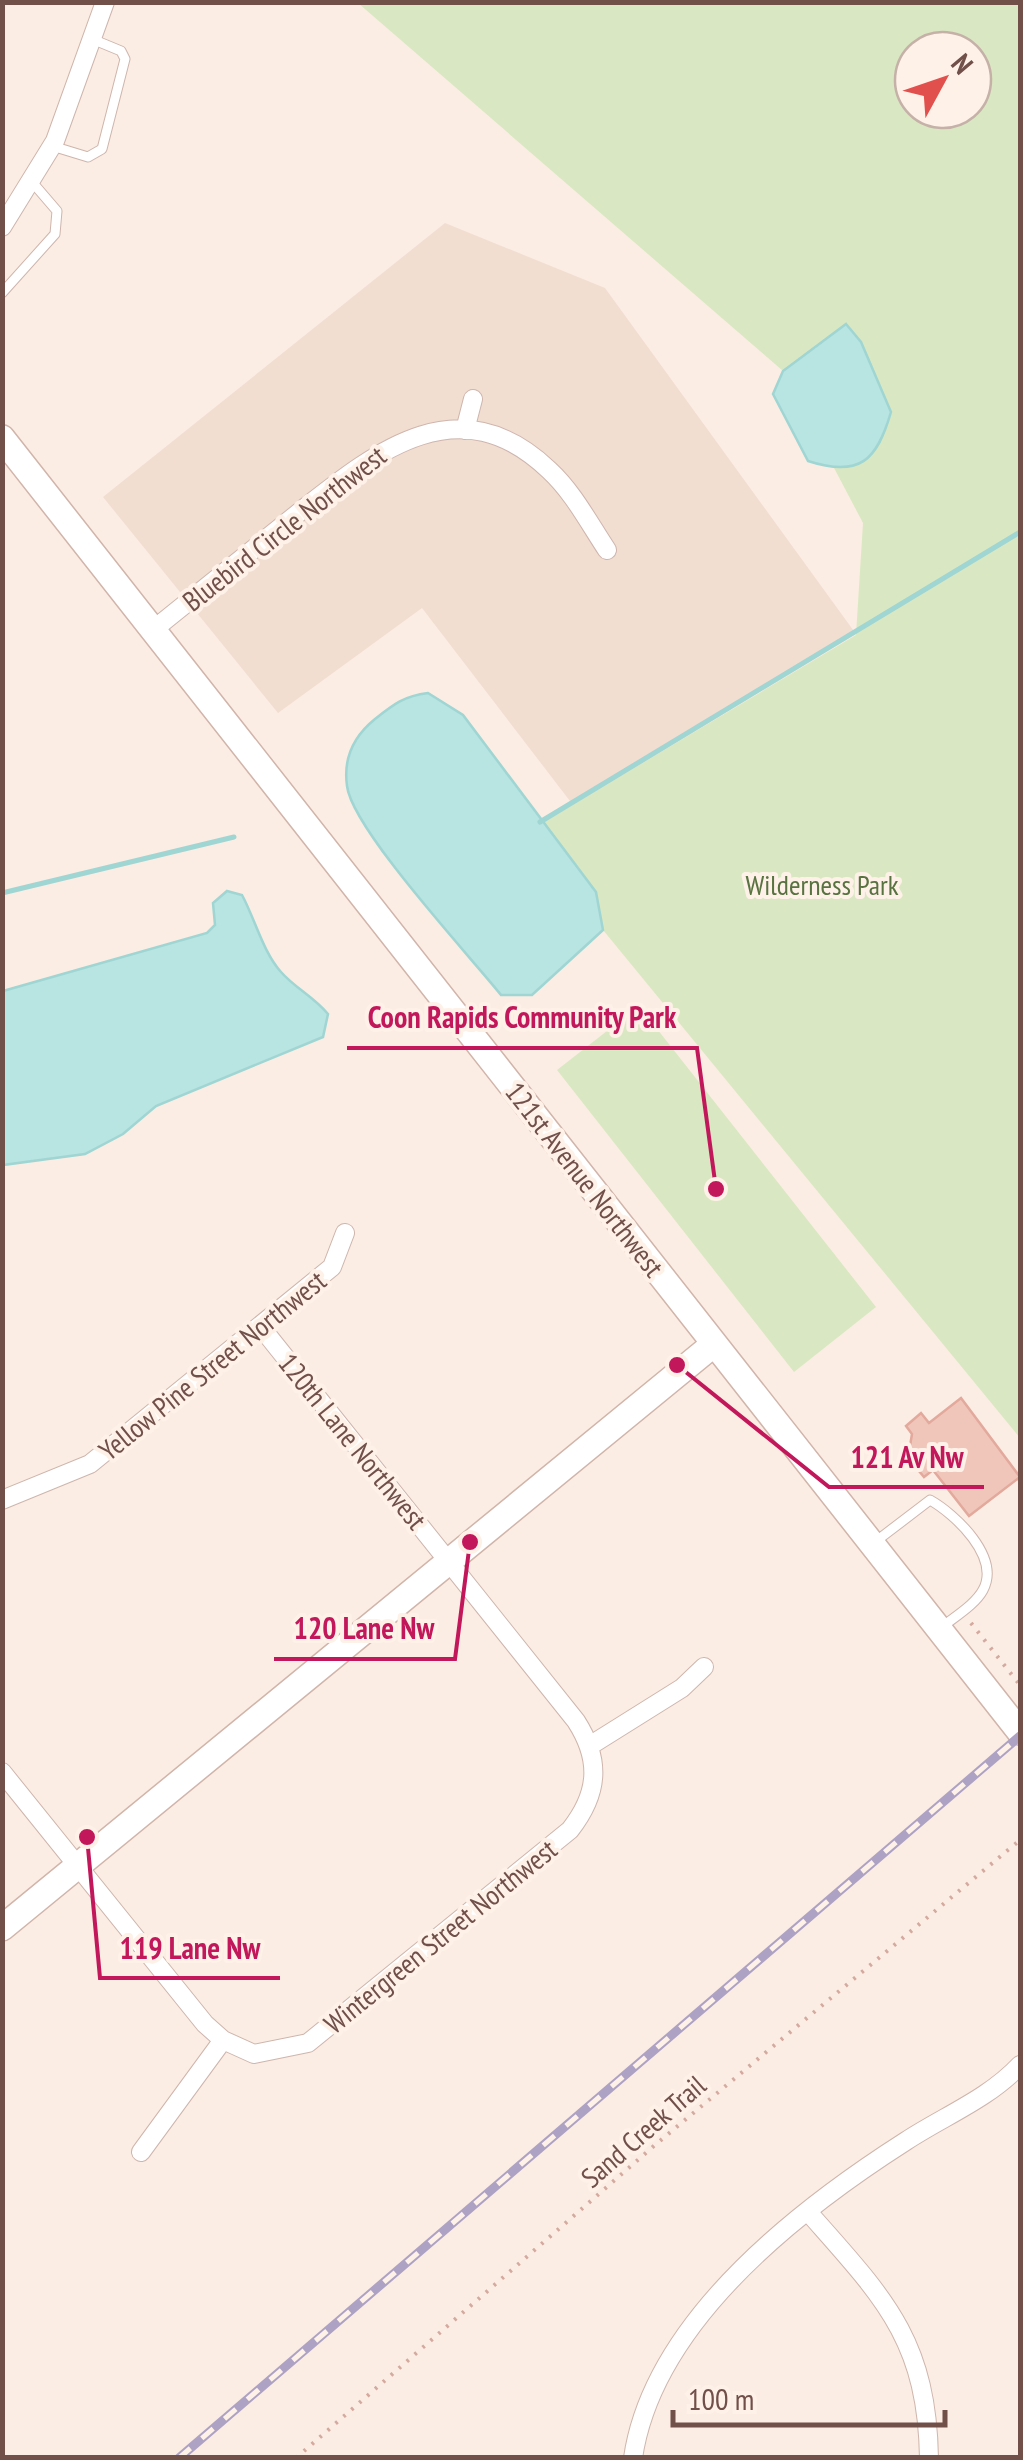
<svg xmlns="http://www.w3.org/2000/svg" width="1023" height="2460" viewBox="0 0 1023 2460" font-family="'PT Sans Narrow',sans-serif">
	<rect width="100%" height="100%" fill="#fbede3"/>
	<path fill="#f2ddd1" d="M445,223l160,65 251,346 -283,171 -151,-197 -144,105 -175,-216z"/>
	<path fill="#d9e8c2" fill-rule="evenodd" d="M358,3h662v1435l-417,-508 -59,-108 312,-187 7,-112 -80,-152zM913,50h60v60h-60z
		M639,1006l237,301 -82,65 -237,-302z"/>
	<path fill="#b8e4e2" stroke="#9fd5d3" stroke-width="2.5" d="M846,324l15,18 30,70c-14,48 -31,66 -83,49l-35,-67 10,-23z
		M428,693l35,22 133,177 7,38 -71,65h-31c-32,-40 -149,-166 -154,-209 -4,-28 7,-50 28,-67 19,-15 29,-23 53,-26z
		M227,891l15,4c13,24 21,57 39,77 14,16 33,25 47,42l-5,23 -167,69 -33,28 -38,20 -82,11v-174l204,-58 8,-8 -2,-22z"/>
	<g fill="none" stroke-linecap="round" stroke-linejoin="round">
		<path stroke="#9fd5d3" stroke-width="5" d="M540,822l480,-290
			M2,893l232,-56"/>
	</g>
	<path fill="#f0c6bb" stroke="#e2a99c" stroke-width="2.5" d="M961,1398l59,79 -51,39 -36,-46 -9,7 -16,-19 4,-24 -6,-8 15,-13 8,10z"/>
	<g fill="none" stroke-linecap="round" stroke-linejoin="round">
		<defs>
			<path id="lane" d="M52,146l36,11 14,-8 23,-90 -4,-8 -29,-12
				M2,293l53,-59 2,-23 -24,-28
				M875,1542l55,-42c25,14 71,57 53,90 -8,15 -29,27 -42,38"/>
			<path id="street" d="M2,227l53,-86 50,-139
				M465,430l8,-31
				M153,630c50,-40 99,-80 149,-120 76,-60 158,-125 247,-40 24,22 40,53 58,80
				M2,1500l88,-36 242,-197 13,-34
				M591,1745l91,-57 22,-21
				M2,1772l203,252 18,16
				M141,2152l82,-112 31,14 54,-11 262,-213c29,-37 31,-70 6,-109l-315,-394
				M809,2213c74,84 118,126 120,245
				M633,2458c20,-136 165,-248 273,-317 38,-25 82,-42 114,-76"/>
			<path id="secondary" d="M2,438l1018,1294
				M2,1928l712,-584"/>
		</defs>
		<use href="#lane" stroke="#ceb5ad" stroke-width="11"/>
		<use href="#street" stroke="#ceb5ad" stroke-width="20"/>
		<use href="#secondary" stroke="#d1b4aa" stroke-width="28"/>
		<path stroke="#d4a99f" stroke-width="4" stroke-dasharray="2.5 8" stroke-linecap="butt" d="M971,1623l49,62
			M296,2458l359,-313 365,-305"/>
		<use href="#lane" stroke="#fff" stroke-width="9"/>
		<use href="#street" stroke="#fff" stroke-width="18"/>
		<use href="#secondary" stroke="#fff" stroke-width="25"/>
		<defs>
			<path id="rail" d="M179,2458l841,-722"/>
		</defs>
		<use href="#rail" stroke="#aea2c4" stroke-width="9"/>
		<use href="#rail" stroke="#fef1e8" stroke-width="5" stroke-dasharray="15" stroke-linecap="butt"/>
	</g>
	<g text-anchor="middle" dominant-baseline="central" stroke-width="8" stroke-linejoin="round" paint-order="stroke">
		<g font-size="28" fill="#72504a" stroke="#fef1e8">
			<text transform="translate(284 528) rotate(-38)">Bluebird Circle Northwest</text>
			<text transform="translate(585 1179) rotate(52)">121st Avenue Northwest</text>
			<text transform="translate(212 1365) rotate(-39)">Yellow Pine Street Northwest</text>
			<text transform="translate(353 1441) rotate(51)">120th Lane Northwest</text>
			<text transform="translate(440 1936) rotate(-39)">Wintergreen Street Northwest</text>
			<text transform="translate(643 2131) rotate(-41)">Sand Creek Trail</text>
		</g>
		<g font-size="28" fill="#587240" stroke="#fef1e8">
			<text x="822" y="884">Wilderness Park</text>
		</g>
	</g>
	<path fill="none" stroke="#c2185b" stroke-width="4" d="M716 1189L697 1048H347M677 1365L829 1487H984M470 1542L455 1659H274M87 1837L100 1978H280"/>
	<g fill="#c2185b" stroke="#fef1e8" stroke-width="4">
		<circle cx="716" cy="1189" r="10"/>
		<circle cx="677" cy="1365" r="10"/>
		<circle cx="470" cy="1542" r="10"/>
		<circle cx="87" cy="1837" r="10"/>
	</g>
	<g font-size="30" text-anchor="middle" font-weight="bold" fill="#c2185b" stroke="#fef1e8" stroke-width="8" stroke-linejoin="round" paint-order="stroke">
		<text x="522" y="1028">Coon Rapids Community Park</text>
		<text x="907" y="1468">121 Av Nw</text>
		<text x="364" y="1639">120 Lane Nw</text>
		<text x="190" y="1959">119 Lane Nw</text>
	</g>
	<rect width="1023" height="2460" fill="none" stroke="#72504a" stroke-width="10"/>
	<g transform="translate(943 80) rotate(50)"><circle r="48" fill="#fef1e8" stroke="#c6b1a9" stroke-width="2.5"/>
	<path d="M0-8L18 38L0 25L-18 38Z" fill="#e1504c"/>
	<text y="-15" font-size="28" font-weight="bold" text-anchor="middle" fill="#72504a">N</text>
	</g>
	<path d="M673 2410v15h272v-15" fill="none" stroke="#72504a" stroke-width="5"/>
	<text x="688" y="2410" font-size="30" fill="#72504a" stroke="#fef1e8" stroke-width="8" paint-order="stroke">100 m</text>
</svg>
